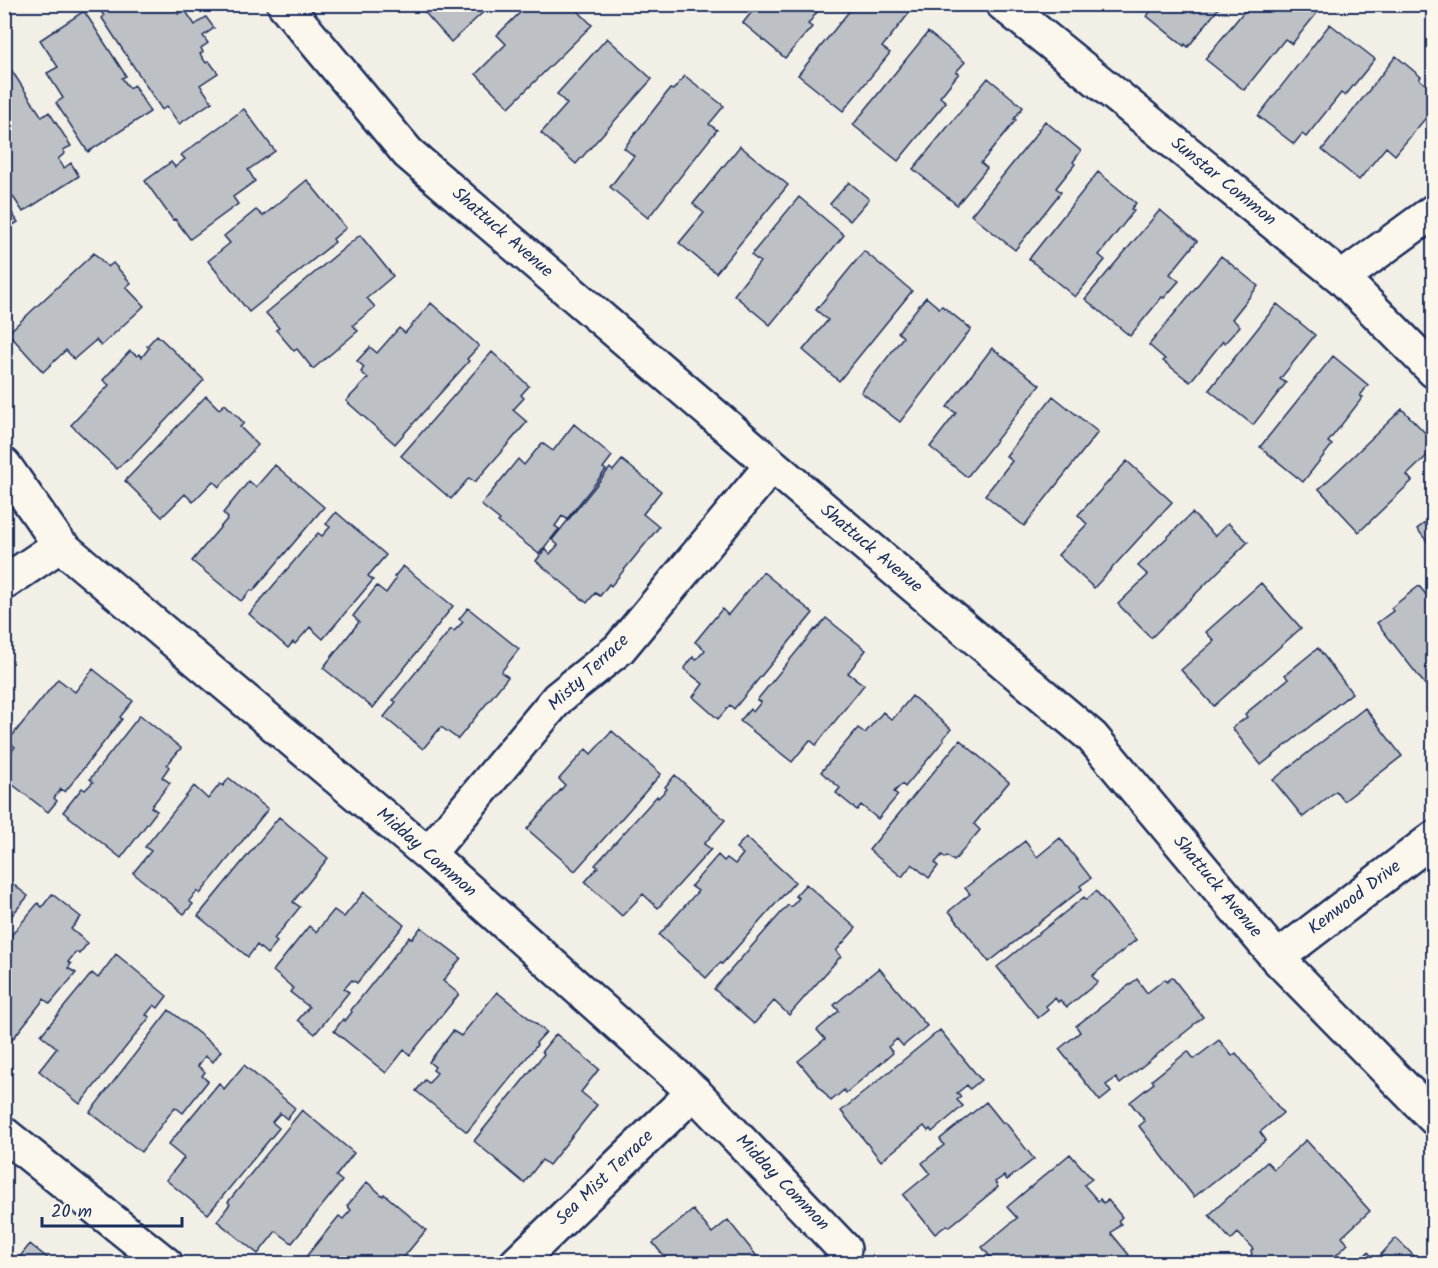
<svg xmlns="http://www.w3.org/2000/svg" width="1438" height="1268" viewBox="0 0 1438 1268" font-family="Kalam,sans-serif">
	<rect width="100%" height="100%" fill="#f2efe6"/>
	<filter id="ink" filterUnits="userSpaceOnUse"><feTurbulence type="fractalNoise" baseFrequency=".0167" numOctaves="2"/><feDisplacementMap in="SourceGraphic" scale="12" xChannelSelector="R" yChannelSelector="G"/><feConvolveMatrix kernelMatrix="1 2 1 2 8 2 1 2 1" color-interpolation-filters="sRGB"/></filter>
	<g filter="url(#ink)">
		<path fill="#bdc0c4" stroke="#1b2f5e" stroke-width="1.5" d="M96,4h75l7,10 7,-4 10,15 11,-8 8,11 -11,8 5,7 -7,5 2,4 -3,2 6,9 3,-2 9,12 -18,12 12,17 -33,22 -12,-18 -5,4 -60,-92 2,-2z
			M422,4h70l-41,38 -31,-35z
			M529,4h42l21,21 -83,82 -33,-33 30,-30 -9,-9z
			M758,4h65l-15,20 4,3 -27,31 -42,-35z
			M855,4h45l10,8 -28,35 8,6 -47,58 -45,-36z
			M1156,4h66l-34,43 -3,-3 -1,2 -37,-30z
			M1250,4h65l5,5 -28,35 -7,-5 -41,51 -39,-31z
			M84,11l42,65 -4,2 7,10 5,-3 16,27 -62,40 -32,-49 7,-5 -16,-25 11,-6 -18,-27z
			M1330,24l45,35 -30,37 -4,-3 -35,44 -4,-3 -8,10 -36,-28z
			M928,32l37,30 -9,10 3,1 -19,24 6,5 -48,59 -45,-36z
			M607,38l45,41 -76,85 -35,-31 26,-29 -10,-10z
			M1396,56l25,21 -2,2 15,12v17l-39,47 -9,-8 -27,33 -37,-30z
			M10,68l32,49 7,-5 22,34 -8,4 2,3 -7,6 6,9 7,-5 8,13 -56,36 -19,-29v-111z
			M685,76l39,30 -15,18 8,6 -69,88 -38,-31 24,-31 -10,-8 46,-59 3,1z
			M988,78l35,29 -9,12 2,1 -35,43 6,5 -30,37 -44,-36z
			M244,109l31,42 -27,19 7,11 -22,16 5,7 -48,35 -15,-20 -2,1 -28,-39 26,-19 4,5 10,-8 -4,-4z
			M1045,121l36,30 -8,11 2,2 -19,24 5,4 -46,58 -44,-35 68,-84 -1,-1z
			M740,146l48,39 -72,88 -37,-30 25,-30 -11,-9z
			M1098,172l38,31 -5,6 3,2 -35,44 6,5 -30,37 -46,-38z
			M307,180l39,48 -13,11 2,3 -86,70 -41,-51 22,-18 -6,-7 32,-26 7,6z
			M849,182l20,17 -19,22 -20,-17z
			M799,197l45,38 -74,90 -36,-30 26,-33 -9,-7z
			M4,201l14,21 -14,9z
			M1160,210l37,31 -27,33 9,7 -15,17 -2,-1 -32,39 -45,-37z
			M360,235l33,41 -26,22 8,9 -22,18 5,6 -45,38 -16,-20 -3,2 -18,-21 3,-2 -13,-15z
			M864,251l48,40 -73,90 -36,-31 25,-30 -12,-10z
			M94,253l14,14 5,-4 18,20 -5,4 18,19 -43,40 -5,-6 -22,19 -8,-9 -23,22 -35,-39z
			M1221,256l37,30 -26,33 8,7 -15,17 -2,-2 -33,41 -27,-21 2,-2 -16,-14z
			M926,297l13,11 3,-2 29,23 -71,93 -39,-30 42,-55 -5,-5z
			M431,303l48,43 -12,13 2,2 -74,83 -49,-43 22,-23 -7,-6 3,-5 -7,-6 13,-14 7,6 22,-25 6,5z
			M1277,304l38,31 -35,44 6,4 -33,42 -44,-35z
			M157,335l47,45 -76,80 -1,-1 -10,10 -46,-44 38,-40 -6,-5 27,-29 7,5 2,-2 3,3 7,-9 -2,-2z
			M992,348l48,37 -73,92 -37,-30 26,-34 -9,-6z
			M492,352l37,34 -8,9 3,3 -11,12 14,12 -52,60 -6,-4 -18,21 -50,-43z
			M1333,356l35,29 -8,11 3,1 -35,45 4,3 -29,37 -43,-35z
			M206,396l13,13 6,-5 19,19 -4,4 18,18 -39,42 -6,-6 -20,21 -8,-8 -23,23 -37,-36z
			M1053,396l45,36 -74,94 -39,-31 27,-34 -6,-5z
			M1402,409l32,33v7l-27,26 5,6 -53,51 -40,-43z
			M574,424l38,32 -9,12 3,2 -39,49 -5,-3 -7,10 4,3 -20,25 -41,-32 2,-2 -19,-15 37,-46 6,6 18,-22 11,8z
			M622,460l39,31 -18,23 16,13 -48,59 -2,-2 -9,12 -5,-3 -8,10 -51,-42 9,-12 5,5 8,-9 -6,-5 58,-72 3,3z
			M1127,461l45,41 -78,86 -36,-33 29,-31 -9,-9z
			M275,465l49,42 -71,84 -2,-1 -10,11 -49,-40 36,-43 -5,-5 26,-32 7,6z
			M336,512l50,43 -18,21 5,4 -50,59 -13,-12 -15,17 -2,-2 -5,6 -39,-34 69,-81 4,3 8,-9 -4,-3z
			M1192,513l23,23 13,-13 20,19 -97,96 -33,-34 30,-29 -10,-9z
			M1434,516v34l-17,-21z
			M403,566l50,40 -80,102 -50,-40 36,-46 -6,-6 24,-30 9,7 10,-14 -2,-2z
			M763,572l50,41 -79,96 -4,-4 -12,14 -25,-22 10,-13 -19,-15 9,-12 3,3 9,-10 -10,-8 27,-33 6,6z
			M1261,583l40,45 -87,78 -33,-36 33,-29 -8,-9z
			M1419,586l15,18v92l-57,-73 16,-12 -2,-3z
			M468,608l51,41 -18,23 7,5 -50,62 -17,-12 -18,22 -39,-32 12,-15 -3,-2 58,-71 3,2 9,-9 -4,-3z
			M826,618l40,32 -18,23 16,12 -48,60 -6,-5 -18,22 -52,-41 10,-12 3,3 8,-10 -4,-2 58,-71 1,1z
			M1318,648l34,45 -91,72 -29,-37 15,-11 -2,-3 43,-35 -3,-4z
			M93,669l40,32 -13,16 2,2 -57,73 -4,-3 -7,9 3,3 -9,11 -44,-34v-18l11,-13 -7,-6 50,-62 17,13z
			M912,696l39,33 -8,10 1,1 -39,47 -3,-3 -8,8 4,3 -20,24 -17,-14 -4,5 -21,-17 4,-5 -19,-16 37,-44 7,5 18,-21 9,8z
			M1365,708l37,48 -58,45 -8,-10 -33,26 -30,-37z
			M140,715l41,33 -14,17 2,2 -7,10 8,6 -19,24 6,4 -36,47 -58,-46 19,-24 3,2 8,-8 -3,-3z
			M612,731l49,43 -86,97 -48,-42 38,-44 -6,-6 27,-30 5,5z
			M960,740l49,42 -35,42 6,6 -26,31 -7,-5 -2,2 -3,-3 -7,8 3,3 -9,12 -17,-14 -10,13 -33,-27z
			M675,775l50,45 -21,24 7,5 -53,59 -15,-14 -21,22 -37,-34 13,-15 -3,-2 62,-69 1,2 9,-9 -2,-2z
			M229,778l39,31 -68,85 -3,-3 -8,10 4,3 -9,10 -51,-41 18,-22 -6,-4 49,-61 14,13 12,-15 3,2z
			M279,817l49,41 -35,44 7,5 -26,32 3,3 -10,12 -10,-9 -9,12 -50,-41z
			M746,837l49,45 -73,82 -2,-1 -14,15 -47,-43 39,-44 -7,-5 27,-31 6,6 3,-3 8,6 8,-10 -7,-6z
			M1060,838l31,40 -11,8 2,3 -93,73 -40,-51 21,-17 -5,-6 60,-47 12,16z
			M4,877l24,19 -21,25 -3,-2z
			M806,884l50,44 -20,23 5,5 -52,59 -15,-14 -20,23 -40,-35 74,-84 3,2 8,-9 -4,-2z
			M1096,891l40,49 -44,36 6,6 -31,25 -7,-7 -2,2 -3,-4 -9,8 2,4 -10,8 -41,-51 87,-70 2,3z
			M364,892l40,33 -47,58 -5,-3 -8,9 5,3 -34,42 -17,-14 11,-13 -19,-15 3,-4 -20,-17 36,-45 7,6 18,-22 10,7z
			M52,894l29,23 -10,12 17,14 -9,11 -3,-2 -8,10 3,2 -3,4 8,5 -26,31 -6,-5 -36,46 -4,-4v-97l34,-41 4,4z
			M421,927l40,31 -18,23 16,13 -49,61 -6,-5 -18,23 -52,-42 9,-12 2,2 7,-9 -1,-2 58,-73 3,2z
			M116,954l51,42 -9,12 -4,-3 -8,10 4,2 -70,87 -41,-33 18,-23 -16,-13 51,-62 6,5z
			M879,968l48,58 -24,20 -6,-7 -9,8 5,6 -47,40 -2,-3 -13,11 -33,-40 27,-22 -8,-9 22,-19 -5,-6z
			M1172,977l31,40 -10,8v1l-73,58 -4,-6 -10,7 5,7 -11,9 -41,-52 21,-17 -4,-6 61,-47 10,14 18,-14 2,3z
			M497,992l49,40 -10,11 1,2 -70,87 -51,-41 9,-11 4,3 8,-10 -4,-3 2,-3 -6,-5 24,-31 8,5z
			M169,1010l52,41 -8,11 -8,-6 -7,10 7,6 -3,4 6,5 -25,32 -8,-6 -34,45 -51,-40z
			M940,1030l41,50 -11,9 -3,-4 -10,8 4,4 -4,3 6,6 -31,26 -2,-3 -2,2 -4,-5 -43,35 -40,-50z
			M556,1034l43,35 -18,23 16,13 -48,60 -7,-5 -18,23 -50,-42 70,-87 -2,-3z
			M1219,1040l13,16 4,-3 47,60 -23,19 6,8 -72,57 -55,-71 6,-5 -15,-19 24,-19 -2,-3 36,-29 6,8z
			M244,1065l51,43 -8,11 -7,-6 -8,9 7,6 -71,86 -42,-34 18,-22 -16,-13 51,-62 5,6z
			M986,1102l17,21 2,-1 29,37 -27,21 -3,-4 -9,6 3,5 -49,40 -2,-2 -12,9 -32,-39 27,-22 -8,-10 22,-18 -4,-6z
			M302,1110l52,43 -18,23 6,5 -50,62 -16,-12 -18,23 -41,-33 13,-17 -2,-2z
			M1306,1140l64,71 -28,26 6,7 -21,20h-80l-2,-3 7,-7 -1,-3 2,-2 -15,-16 -7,7 -22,-25 58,-53 7,7z
			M1070,1154l22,25 -8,6 14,16 2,-2 3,4 5,-3 14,17 -4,4 3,3 -10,9 18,22 -10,9h-123l-14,-17 35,-29 -10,-11z
			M367,1182l16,14 1,-2 42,36 -28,34h-98l39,-48 4,3 8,-9 -4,-4z
			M693,1210l19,23 16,-13 35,44h-93l-17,-21z
			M1396,1238l26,26h-65l11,-12 8,8z
			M30,1244l25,20h-41z"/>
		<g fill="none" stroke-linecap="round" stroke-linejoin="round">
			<defs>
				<path id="minor" d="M284,4l124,149 364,312 320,272 185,221 157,160
					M1003,4l339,274 92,93
					M1342,278l92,-67
					M4,465l56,80 368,309 266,238 150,157
					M4,583l56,-38
					M428,854l130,-156 61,-49 153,-184
					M1277,958l157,-120
					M4,1134l162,130
					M516,1264l178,-172"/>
			</defs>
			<use href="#minor" stroke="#1b2f5e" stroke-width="38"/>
			<use href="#minor" stroke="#fbf7ec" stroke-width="33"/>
		</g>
	</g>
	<g text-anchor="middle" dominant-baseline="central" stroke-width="4.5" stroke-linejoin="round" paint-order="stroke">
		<g font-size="18" fill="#1b2f5e" stroke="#fbf7ec">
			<text transform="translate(1223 182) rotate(39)">Sunstar Common</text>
			<text transform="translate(502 233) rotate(41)">Shattuck Avenue</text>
			<text transform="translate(871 549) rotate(40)">Shattuck Avenue</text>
			<text transform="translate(589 673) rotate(-43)">Misty Terrace</text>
			<text transform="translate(426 853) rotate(41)">Midday Common</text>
			<text transform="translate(1217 887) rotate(50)">Shattuck Avenue</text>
			<text transform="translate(1355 898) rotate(-37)">Kenwood Drive</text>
			<text transform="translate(605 1178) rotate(-44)">Sea Mist Terrace</text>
			<text transform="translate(782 1183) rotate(46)">Midday Common</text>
		</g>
	</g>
	<rect width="1438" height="1268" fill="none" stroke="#fbf7ec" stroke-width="24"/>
	<rect x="12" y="12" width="1414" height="1244" fill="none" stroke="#1b2f5e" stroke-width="2" filter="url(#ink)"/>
	<path d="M42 1217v9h140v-9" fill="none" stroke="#1b2f5e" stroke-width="3"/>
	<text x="51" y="1217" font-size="18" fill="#1b2f5e" stroke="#fbf7ec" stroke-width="4.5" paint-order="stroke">20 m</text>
</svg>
